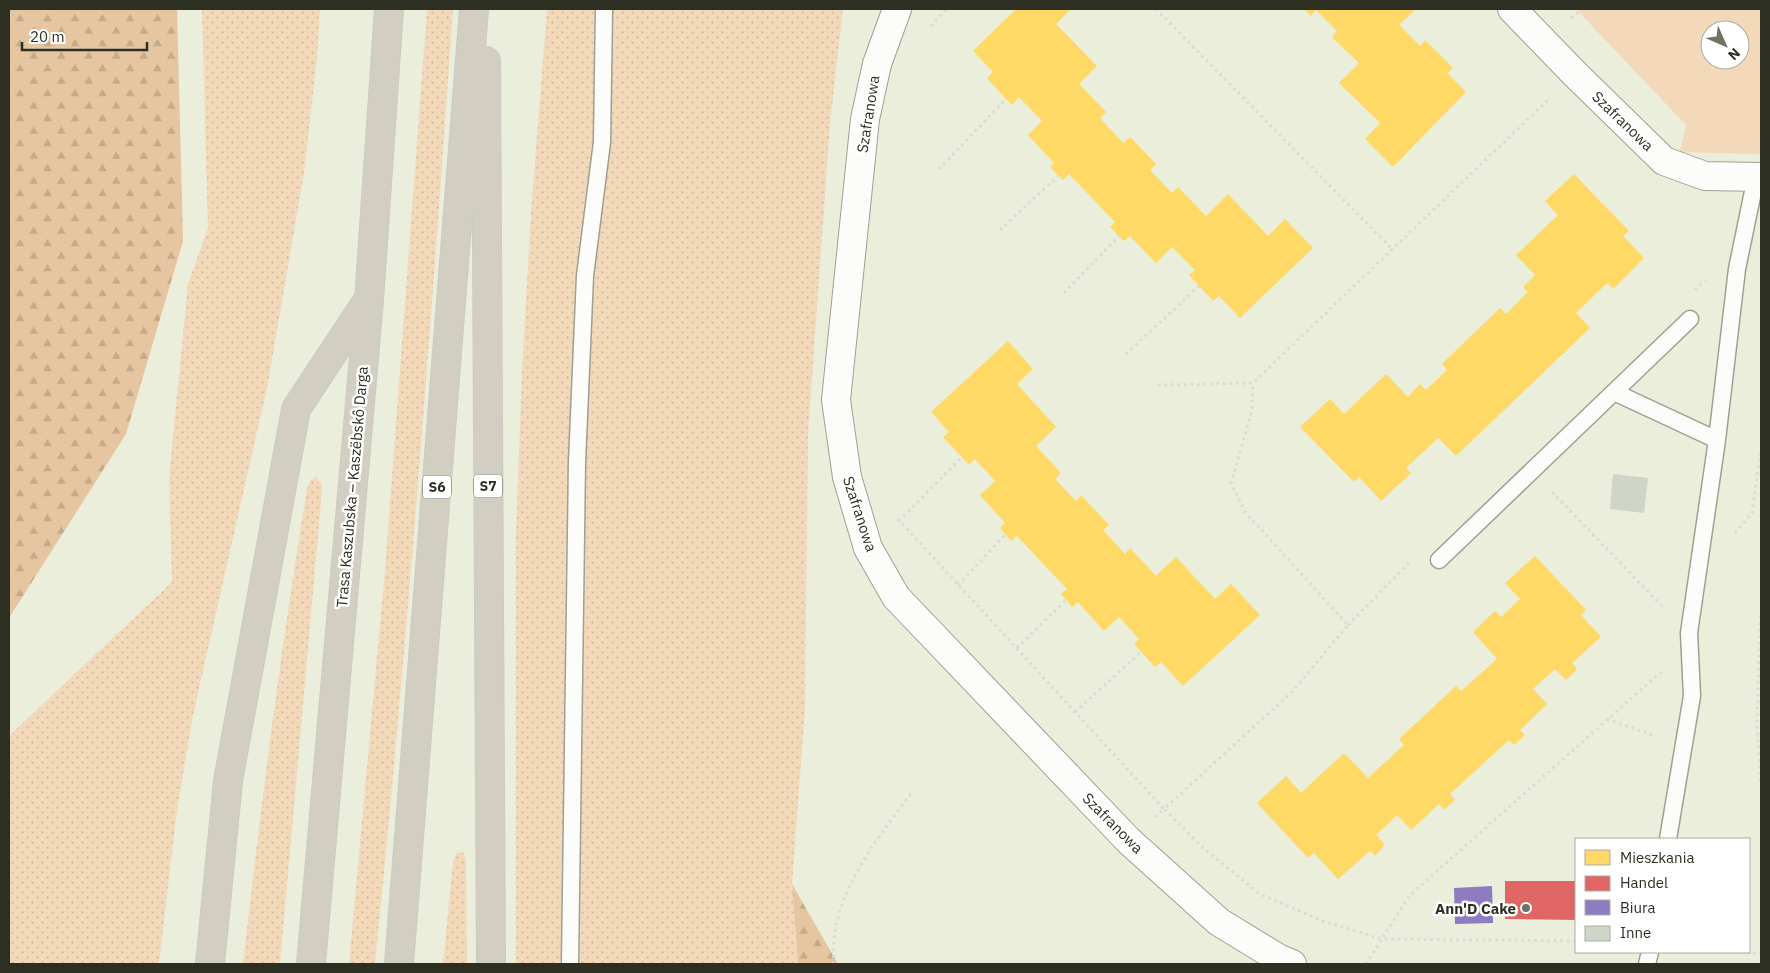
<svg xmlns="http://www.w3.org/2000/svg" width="1770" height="973" viewBox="0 0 1770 973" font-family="'IBM Plex Sans',sans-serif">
	<defs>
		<pattern id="grass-dots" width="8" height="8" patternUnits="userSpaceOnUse" patternTransform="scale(1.25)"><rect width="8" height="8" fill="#f3d9b9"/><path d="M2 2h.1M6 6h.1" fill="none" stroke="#d0bb9f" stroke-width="1.8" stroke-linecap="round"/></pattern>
		<pattern id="forest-firs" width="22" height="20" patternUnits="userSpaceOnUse" patternTransform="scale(1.25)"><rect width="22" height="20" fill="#e6c6a1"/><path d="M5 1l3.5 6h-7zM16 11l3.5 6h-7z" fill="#c5aa8a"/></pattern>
	</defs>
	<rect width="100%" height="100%" fill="#eaeedb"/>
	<path fill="url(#grass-dots)" d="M202,9h118l-3,49 -13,115 -36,210 -75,332 -16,95 -18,154h-150v-228l163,-154 -3,-104 19,-194 20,-56z
		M427,9h26c-22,318 -46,637 -78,955h-26l36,-394z
		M547,9h296l-13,114 -22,311 -3,274 -13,176 6,80h-282v-431l6,-161 9,-159z
		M316,477l5,6 1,7 -42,474h-37c18,-159 38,-317 64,-475l3,-8z
		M458,852l6,1 2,8 1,103h-24l10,-101 2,-8z"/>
	<path fill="url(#forest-firs)" d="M9,9h168l6,232 -57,193 -117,184z
		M792,884l46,80h-40z"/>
	<path fill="#f3d9b9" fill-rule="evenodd" d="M1576,9h185v145l-81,-2 6,-27zM1710,30h30v30h-30z"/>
	<path fill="#ffd966" d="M1016,9h55l-15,15 41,42 -18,18 27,28 -6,6 23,25 7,-6 26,27 -6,6 22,23 6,-6 28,29 22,-22 40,42 17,-17 28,29 -73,70 -21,-22 -6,5 -14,-15 -10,-11 6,-5 -23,-23 -16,16 -26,-27 -6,5 -14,-14 5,-5 -46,-48 -6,6 -13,-13 4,-4 -26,-28 14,-14 -23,-24 -7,8 -6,-6 -19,-21 6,-6 -20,-21z
		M1304,9h107l3,2 -15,14 21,21 5,-6 28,28 -6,5 19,19 -73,75 -28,-28 15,-16 -41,-40 20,-20 -27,-26 5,-6 -21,-21 -5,6z
		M1574,174l55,57 -6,5 21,22 -31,31 -6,-6 -31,30 14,15 -134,128 -18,-18 -32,30 5,5 -30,28 -22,-24 -5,5 -54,-55 30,-28 14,15 42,-40 22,23 12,-13 6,6 21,-20 -5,-6 58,-56 6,6 22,-22 -5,-5 12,-12 -19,-20 42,-40 -13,-14z
		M1008,341l25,28 -16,15 39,43 -20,19 25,27 -6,6 21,22 5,-6 28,30 -6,5 22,24 5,-6 26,28 20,-19 39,42 16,-15 29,31 -77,71 -22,-24 -6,5 -14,-15 -7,-8 5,-5 -20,-22 -15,14 -26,-29 -6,5 -11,-13 6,-5 -50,-53 -6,5 -11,-13 5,-5 -25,-28 15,-14 -20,-22 -6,6 -26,-28 6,-5 -18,-20z
		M1535,556l51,54 -5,5 20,22 -29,26 5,6 -11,11 -11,-11 -22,20 14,15 -27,26 5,5 -11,10 -5,-5 -59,54 5,6 -11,10 -5,-6 -28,26 -14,-15 -21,20 9,10 -10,11 -5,-5 -32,28 -24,-26 -6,5 -51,-55 29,-27 15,17 43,-40 24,25 36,-33 -5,-6 57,-53 5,5 36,-32 -24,-27 22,-21 6,6 19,-18 -15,-16z"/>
	<path fill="#e06666" d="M1505,881h71v39l-71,-1z"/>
	<path fill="#8e7cc3" d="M1492,886l1,37 -38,1 -1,-36z"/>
	<path fill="#cfd6c8" d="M1613,474l35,4 -4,35 -34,-4z"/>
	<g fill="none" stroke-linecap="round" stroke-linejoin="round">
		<defs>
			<path id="lane" d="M1614,392l76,-73
				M1439,560l175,-168 103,48
				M1668,839l24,-143 -3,-63 28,-193 20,-171 19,-92
				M570,964l7,-502 8,-186 17,-134 2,-133
				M1647,964l3,-12"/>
			<path id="street" d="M897,9l-20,55 -12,55 -29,281 11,77 21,71 28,49 233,244 90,81 59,36 14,6
				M1512,9l63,65 89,87 41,15 56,1"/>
			<path id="highway" d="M486,61l5,903
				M210,964l18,-183 68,-372 70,-106
				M311,964l58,-664 20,-291
				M399,964l75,-955"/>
		</defs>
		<use href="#lane" stroke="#9ea192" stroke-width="19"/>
		<use href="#street" stroke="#9ea192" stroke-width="30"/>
		<use href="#highway" stroke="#cacbc2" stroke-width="30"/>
		<path stroke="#dadbd5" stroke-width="3" stroke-dasharray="2.5 4" stroke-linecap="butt" d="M1156,9l236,240
			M1571,18l11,-9
			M931,26l15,-17
			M939,169l67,-70
			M1000,230l58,-54
			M1695,290l10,-10
			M1064,293l55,-57
			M1126,354l73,-68
			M1158,385l95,-2 296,-284
			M1552,492l110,114
			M898,519l266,290 129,-118 55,-66 -103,-113 -14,-29 21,-72 1,-28
			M899,521l63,-64
			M1735,533l17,-20 9,-64
			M958,585l47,-50
			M1761,616l-1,7 -3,102 4,61
			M1348,625l61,-62
			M1017,648l49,-48
			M1075,712l66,-60
			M1607,719l48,17
			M1155,817l9,-8 38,38 58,47 63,27 59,18 28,-44 251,-223
			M1740,952l21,2
			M833,964c1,-13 0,-29 4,-42 12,-50 45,-89 75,-130
			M1366,964l16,-25 194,2"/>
		<use href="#lane" stroke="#fcfcfa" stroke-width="16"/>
		<use href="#street" stroke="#fcfcfa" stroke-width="28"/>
		<use href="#highway" stroke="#d2cfc2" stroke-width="28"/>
	</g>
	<circle fill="#6e7262" stroke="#fff" stroke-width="2" cx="1526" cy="908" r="5"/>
	<g text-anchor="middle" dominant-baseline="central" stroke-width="5" stroke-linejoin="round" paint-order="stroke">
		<g fill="#fff" stroke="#6b6d64" stroke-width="1">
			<rect x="474" y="474.5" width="28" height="23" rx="4"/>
			<rect x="423" y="475.5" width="28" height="23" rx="4"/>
		</g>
		<g font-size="14" font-weight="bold" fill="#2c2f21">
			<text x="488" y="486">S7</text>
			<text x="437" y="487">S6</text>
		</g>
		<g font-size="15" fill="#2c2f21" stroke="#fff">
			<text transform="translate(868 114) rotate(-81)">Szafranowa</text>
			<text transform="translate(1623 121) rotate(44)">Szafranowa</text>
			<text transform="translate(352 487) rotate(-85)">Trasa Kaszubska – Kaszëbskô Darga</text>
			<text transform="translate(860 514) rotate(72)">Szafranowa</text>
			<text transform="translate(1113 823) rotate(45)">Szafranowa</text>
		</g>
		<g font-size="15" font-weight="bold" fill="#2c2f21" stroke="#fff" text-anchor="end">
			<text x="1516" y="908">Ann'D Cake</text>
		</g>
	</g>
	<rect width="1770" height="973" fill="none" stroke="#2c2f21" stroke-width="20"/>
	<rect x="1575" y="838" width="175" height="115" fill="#ffffff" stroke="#abaca6"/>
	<rect x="1585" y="850" width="25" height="15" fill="#ffd966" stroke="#abaca6"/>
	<text x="1620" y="863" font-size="15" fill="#2c2f21">Mieszkania</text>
	<rect x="1585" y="876" width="25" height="15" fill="#e06666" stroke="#abaca6"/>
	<text x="1620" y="888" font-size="15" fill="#2c2f21">Handel</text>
	<rect x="1585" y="900" width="25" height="15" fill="#8e7cc3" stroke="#abaca6"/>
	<text x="1620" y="913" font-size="15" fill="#2c2f21">Biura</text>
	<rect x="1585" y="926" width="25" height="15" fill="#cfd6c8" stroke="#abaca6"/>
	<text x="1620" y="938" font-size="15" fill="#2c2f21">Inne</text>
	<g transform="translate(1725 45) rotate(135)"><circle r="24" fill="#ffffff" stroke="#abaca6"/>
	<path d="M0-4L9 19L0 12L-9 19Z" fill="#6e7262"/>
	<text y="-8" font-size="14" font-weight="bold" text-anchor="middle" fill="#2c2f21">N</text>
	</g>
	<path d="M22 42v8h125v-8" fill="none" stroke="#2c2f21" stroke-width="2.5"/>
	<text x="30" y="42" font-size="15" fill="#2c2f21" stroke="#ffffff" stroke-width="4" paint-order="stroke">20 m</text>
</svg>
